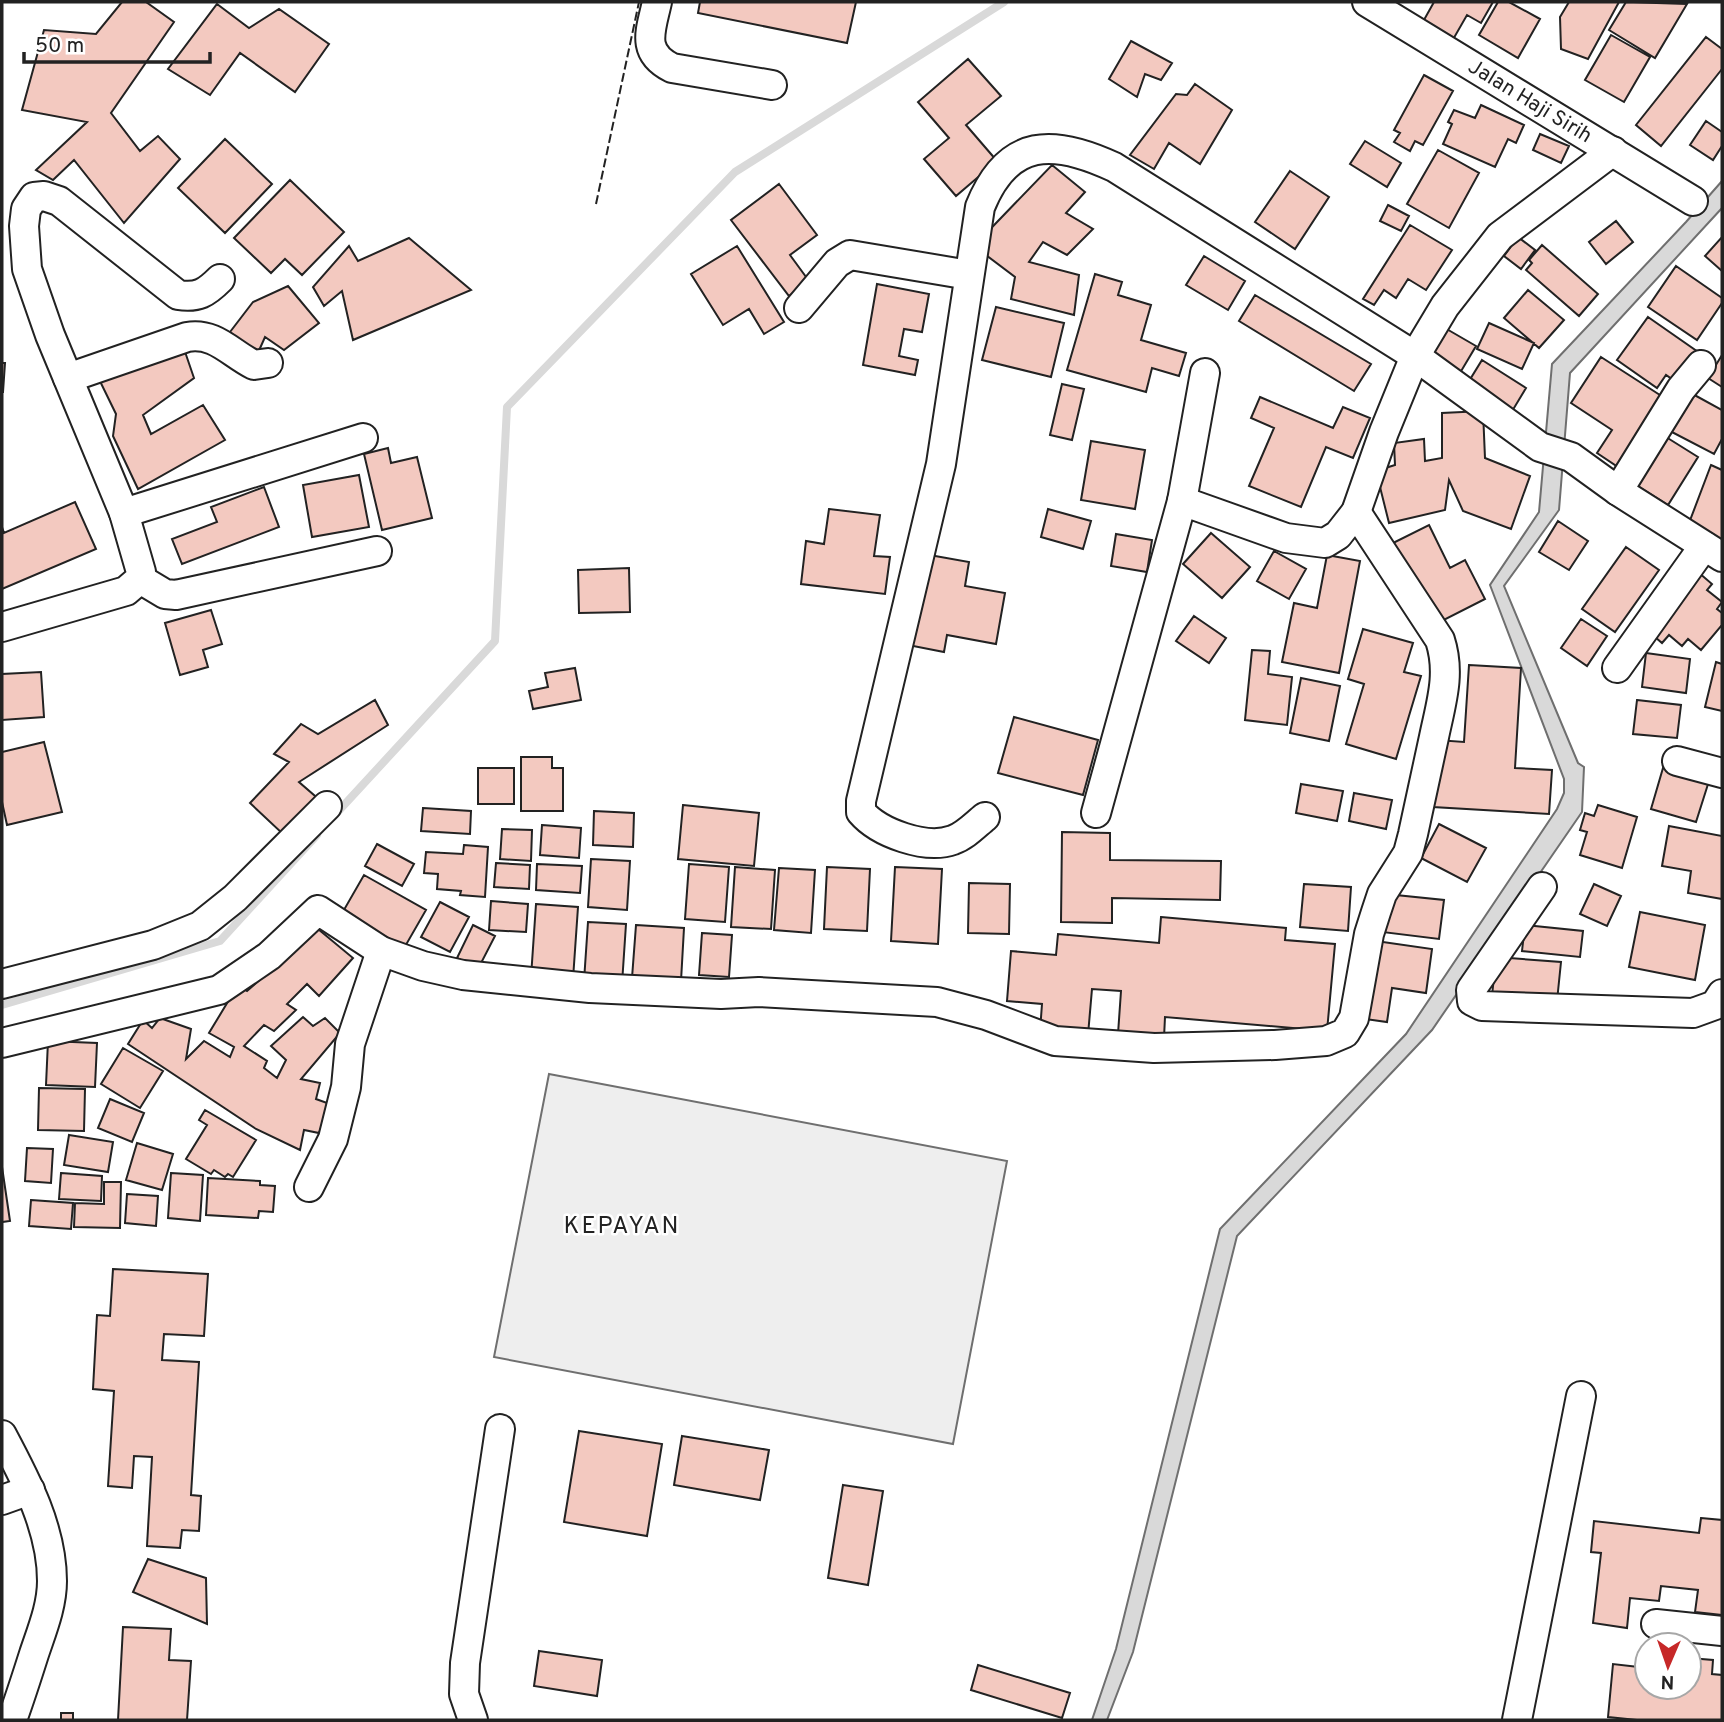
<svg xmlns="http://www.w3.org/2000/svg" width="1724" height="1722" viewBox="0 0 1724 1722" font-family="Overpass,sans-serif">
	<rect width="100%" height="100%" fill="#fff"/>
	<path fill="#eee" stroke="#6f6f6f" stroke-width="2" d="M549,1074l458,87 -54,283 -459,-87z"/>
	<path fill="#d9d9d9" stroke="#6f6f6f" stroke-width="2" d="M1722,181v27l-152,165 -11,137 -55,76 74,177 6,4 -2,45 -150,218 -195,206 -104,416 -26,68h-15l24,-71 104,-420 186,-195 151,-225 7,-16v-14l-74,-194 49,-73 13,-148 134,-142z"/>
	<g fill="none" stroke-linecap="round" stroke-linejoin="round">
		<path stroke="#d9d9d9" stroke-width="8" d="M333,817l162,-176 12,-234 228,-235 269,-170
			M2,1005l218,-64 97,-106"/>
	</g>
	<path fill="#f3c9c0" stroke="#222" stroke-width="2" d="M122,2h24l28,20 -63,91 29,38 18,-15 22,23 -56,64 -50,-63 -21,20 -17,-10 51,-48 -65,-12 22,-80 52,4z
		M700,2h156l-9,41 -149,-30z
		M1434,2h59l-12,21 -14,-8 -16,28 -31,-16z
		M1498,2h11l31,17 -22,39 -39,-23z
		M1569,2h50l-31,57 -27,-10 -1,-32z
		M1626,2l61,2 -32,54 -46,-28z
		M217,4l32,24 30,-19 50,35 -34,48 -55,-39 -30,42 -42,-26z
		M1611,35l39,22 -26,45 -39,-22z
		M1706,37l16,12v20l-61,77 -25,-21z
		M1131,41l41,22 -11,17 -16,-6 -8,23 -28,-18z
		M968,59l33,37 -35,29 31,36 -41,35 -32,-37 25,-21 -31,-36z
		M1424,75l29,16 -30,54 -8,-4 -5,10 -16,-9 6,-9 -6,-3z
		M1195,84l37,26 -32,54 -31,-21 -15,26 -24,-14 46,-61 11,1z
		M1481,105l43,20 -8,18 -8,-4 -13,28 -52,-23 9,-20 -4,-2 6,-12 21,8z
		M1706,121l16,11v14l-9,14 -23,-15z
		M1540,134l29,12 -8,17 -28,-13z
		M225,139l47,45 -47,49 -47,-45z
		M1365,141l36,22 -14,24 -37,-23z
		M1438,150l41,23 -30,55 -42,-24z
		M1052,165l33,27 -19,21 27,16 -26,26 -24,-13 -14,20 50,13 -5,40 -63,-16 4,-22 -41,-31z
		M1290,171l39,26 -34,52 -40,-27z
		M290,180l54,52 -42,43 -17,-16 -14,14 -37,-35z
		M779,184l38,51 -27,20 19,26 -20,15 -58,-76z
		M1388,205l21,11 -8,15 -21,-10z
		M1616,221l17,21 -27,22 -17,-22z
		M1410,225l42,25 -26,40 -18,-11 -12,19 -12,-8 -10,15 -11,-6z
		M1518,237l17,13 -14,19 -17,-13z
		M1722,237v34l-17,-15z
		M409,238l62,52 -118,50 -11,-49 -18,15 -11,-19 36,-41 9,15z
		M1542,245l56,49 -19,22 -53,-46 6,-7 -3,-3z
		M737,246l47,76 -20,12 -15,-25 -26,16 -32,-51z
		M1204,256l41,25 -17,29 -42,-25z
		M1676,266l46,32v5l-25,37 -49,-33z
		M1095,274l27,8 -4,13 33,10 -10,35 45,13 -7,23 -27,-8 -6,24 -79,-22z
		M877,284l52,10 -7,38 -18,-3 -5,27 19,4 -3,15 -52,-10z
		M288,286l31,37 -35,27 -19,-13 -8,18 -27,-23 23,-30z
		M1528,290l36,30 -25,28 -35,-30z
		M1255,295l116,69 -17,27 -115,-70z
		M996,307l68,16 -13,54 -69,-17z
		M1648,317l53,37 -22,30 -13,-9 -9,13 -40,-28z
		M1489,323l45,20 -12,26 -45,-20z
		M1438,324l38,22 -16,27 -38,-22z
		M182,343l12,35 -51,37 8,19 52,-29 22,35 -87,49 -25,-53 3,-22 -20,-41z
		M1722,355v32l-14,-9z
		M1601,357l62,40 -45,70 -21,-14 15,-23 -41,-27z
		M1482,360l44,28 -15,25 -45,-27z
		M2,363h3l-2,29h-1z
		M1062,384l22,5 -12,51 -22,-5z
		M1689,392l33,18v29l-8,15 -46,-24z
		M1260,397l73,31 10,-21 27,11 -17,40 -27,-11 -25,60 -52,-21 25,-58 -23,-10z
		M1483,411l2,47 45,18 -19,53 -48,-18 -14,-31 -4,30 -56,13 -13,-52 19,-6 -1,-22 30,-4 1,22 17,-3v-45z
		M1658,432l40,25 -30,48 -40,-25z
		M1091,441l54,9 -10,59 -54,-9z
		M388,448l3,15 26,-6 15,61 -50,12 -18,-76z
		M1711,465l11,5v74l-36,-13z
		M359,475l10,52 -57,10 -9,-52z
		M264,487l15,40 -97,37 -10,-25 45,-17 -6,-15z
		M75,502l21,47 -94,40v-62l2,6z
		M829,509l51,6 -6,41 16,1 -5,37 -84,-10 5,-43 18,3z
		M1048,509l43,12 -8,28 -42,-12z
		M1558,521l30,20 -19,29 -30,-18z
		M1429,525l21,43 15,-8 20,39 -53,27 -41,-82z
		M1211,533l39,34 -28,31 -39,-34z
		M1116,534l36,6 -5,32 -36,-6z
		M1626,547l33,23 -44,62 -33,-23z
		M1274,551l32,18 -17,30 -32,-18z
		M924,554l45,8 -4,24 40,7 -9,51 -49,-9 -3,17 -36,-7z
		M1327,555l33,6 -21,112 -57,-11 12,-59 23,5z
		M629,568l1,44 -51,1 -1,-43z
		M1698,572l14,12 -5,6 15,12 -5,7 5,4v12l-21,25 -13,-11 -6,7 -13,-11 -7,8 -14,-12z
		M211,610l11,34 -19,6 5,17 -28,8 -15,-52z
		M1194,616l32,22 -17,25 -33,-22z
		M1581,619l26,17 -20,30 -26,-18z
		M1363,629l50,14 -9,29 17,4 -25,83 -50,-15 18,-60 -16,-5z
		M1252,650l18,1 -2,23 24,3 -5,48 -42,-5z
		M1646,653l44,6 -4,34 -44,-6z
		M1716,662l6,2v47l-17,-4z
		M1469,665l52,3 -6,100 37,2 -3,44 -116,-7 4,-67 27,2z
		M575,668l6,32 -48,9 -4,-18 19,-4 -3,-14z
		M41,672l3,45 -42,3v-46z
		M1301,678l39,8 -11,55 -39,-8z
		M375,700l13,25 -89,57 23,20 -38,33 -34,-32 39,-41 -15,-8 27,-30 17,10z
		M1637,700l44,5 -4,33 -44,-4z
		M1014,717l84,23 -15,55 -85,-22z
		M44,742l18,70 -55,13 -5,-23v-50z
		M521,757h31v11h11v43h-42z
		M478,768h36v36h-36z
		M1663,768l46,13 -13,41 -45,-13z
		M1301,784l42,7 -6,30 -41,-8z
		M1354,793l38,7 -6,29 -37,-8z
		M683,805l76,8 -5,53 -76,-7z
		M1598,805l39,12 -15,51 -42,-13 7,-23 -7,-2 5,-17 9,3z
		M423,808l48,3 -1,23 -49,-3z
		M594,811l40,2 -1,34 -40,-2z
		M1439,824l47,24 -19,34 -46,-24z
		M542,825l39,3 -2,30 -39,-3z
		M1669,826l53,10v63l-34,-6 3,-22 -29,-5z
		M502,829l30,1 -1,31 -31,-2z
		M1062,832l48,1v27l111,1 -1,39 -108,-2v25l-51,-1z
		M377,844l37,20 -12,22 -37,-20z
		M464,845l24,2 -3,50 -25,-2 1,-4 -24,-2 1,-15 -14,-1 2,-21 37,2z
		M591,859l39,2 -3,49 -39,-3z
		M496,863l34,2 -1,24 -35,-2z
		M537,864l45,2 -2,27 -44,-3z
		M689,864l40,3 -4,55 -40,-3z
		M735,867l40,3 -4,59 -40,-2z
		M827,867l43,2 -3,62 -43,-2z
		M895,867l47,2 -4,75 -47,-3z
		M779,868l36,2 -4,63 -37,-3z
		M364,875l62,35 -23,40 -62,-35z
		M969,883l41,1 -1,50 -41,-1z
		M1304,884l47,3 -3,44 -48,-4z
		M1594,884l27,12 -14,30 -27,-12z
		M1386,894l58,6 -5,39 -57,-7z
		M491,901l37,3 -2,28 -37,-2z
		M440,902l29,15 -19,35 -29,-15z
		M536,904l42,3 -5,72 -42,-2z
		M1640,912l65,13 -10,55 -66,-13z
		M1161,917l125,11 -1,12 50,4 -8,87 -162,-14 -1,21 -46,-4 3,-43 -29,-2 -4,46 -48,-4 2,-27 -35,-3 4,-50 45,4 2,-21 101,9z
		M588,922l38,2 -4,60 -38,-3z
		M473,925l22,11 -17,33 -21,-11z
		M636,925l48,3 -3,53 -49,-3z
		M1525,925l58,6 -3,26 -58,-6z
		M318,929l35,29 -34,38 -12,-12 -20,20 9,6 -22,21 -10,-6 -20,21 23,15 -3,7 13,10 9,-18 -15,-14 32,-29 10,9 12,-8 15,15 -39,46 19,4 -4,16 14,5 -11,29 -15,-3 -4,20 -44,-21 -128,-85 15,-24 9,8 8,-10 31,11 -5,30 18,-18 26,16 4,-10 -25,-14 29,-48 9,6z
		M702,933l30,2 -3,42 -30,-2z
		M1369,940l63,9 -6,44 -34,-5 -5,34 -29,-4z
		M1496,957l65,5 -4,39 -65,-5z
		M48,1041l49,2 -2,44 -49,-2z
		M123,1048l40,23 -23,37 -39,-24z
		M39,1088l46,1 -1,42 -46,-1z
		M110,1099l34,14 -12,29 -34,-14z
		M205,1110l51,30 -23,37 -5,-3 -3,3 -11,-7 -3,4 -25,-15 21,-34 -8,-5z
		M69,1135l44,7 -5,30 -44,-7z
		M137,1143l36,11 -11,36 -36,-10z
		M27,1148l26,1 -2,34 -26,-2z
		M2,1167l8,54 -8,1z
		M61,1173l41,3 -1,25 -42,-2z
		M171,1173l32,2 -3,46 -32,-3z
		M208,1178l52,3v4l15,1 -2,26 -14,-1 -1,7 -52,-3z
		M104,1182h17l-1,46 -46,-1 1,-24 29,1z
		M127,1194l31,2 -2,30 -31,-3z
		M31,1200l42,3 -2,26 -42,-3z
		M113,1269l95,5 -4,62 -40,-2 -2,26 37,2 -8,133 10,1 -2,35 -17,-1 -2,18 -33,-2 5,-89 -18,-1 -2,32 -24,-2 6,-95 -21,-2 4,-74 13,1z
		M579,1431l83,13 -15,92 -83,-14z
		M682,1436l87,14 -9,50 -86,-15z
		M843,1485l40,6 -15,94 -40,-7z
		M1701,1518l21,2v95l-27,-3 3,-22 -37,-4 -2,15 -29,-3 -3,30 -34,-5 8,-70 -10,-1 3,-31 105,12z
		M148,1559l58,19 1,46 -74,-32z
		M123,1627l48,2 -2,31 22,1 -4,59h-69z
		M539,1651l63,9 -5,36 -63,-10z
		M1689,1658l24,2 -1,14 10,1v45h-85l-29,-3 5,-53 34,4v19h42z
		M978,1665l92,28 -8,25 -91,-28z
		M61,1713h12v7h-12z"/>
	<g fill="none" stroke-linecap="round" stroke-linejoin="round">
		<defs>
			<g id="minor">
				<path d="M657,2c-6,28 -17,50 15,66l100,17"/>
				<path id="s1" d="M1367,2l326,199"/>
				<path d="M799,308l38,-45 13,-8 119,20"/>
				<path d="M1205,373l-23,128 104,37 39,5 13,-8 18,-23 28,-80 31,-76 30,-50 55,-70 113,-85"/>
				<path d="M68,378l119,-41c28,-5 43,16 67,28l14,-2"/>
				<path d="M1618,491l63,-102 20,-24"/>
				<path d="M124,513l239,-75"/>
				<path d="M140,579l25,15 11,1 201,-44"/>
				<path d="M2,627l124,-36 14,-12 1,-7 -17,-59 -74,-178 -23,-66 -3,-43 2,-17 8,-12 10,-1 15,5 119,94c20,3 28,-2 42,-16"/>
				<path d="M1617,668l87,-122"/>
				<path d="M1677,761l45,12"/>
				<path d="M1096,813l86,-312"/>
				<path d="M985,817c-10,8 -20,19 -32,23 -27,10 -74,-7 -92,-28v-11l80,-337 39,-257c28,-70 74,-68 134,-40l301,189 125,91 31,10 47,34 104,66"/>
				<path d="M1542,887l-71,103 1,11 10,5 211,7 22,-8 7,-11"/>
				<path d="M2,984l151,-39 47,-19 35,-28 92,-92"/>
				<path d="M2,1043l217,-53 50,-34 49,-46 63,41 42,15 40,9 127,13 131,6 38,-2 178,10 49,13 69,26 99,7 121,-3 51,-4 19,-8 9,-15 15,-84 7,-22 6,-18 26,-41 5,-19c7,-32 14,-65 21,-97 7,-34 17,-63 6,-97l-84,-128"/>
				<path d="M309,1187l24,-48 13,-52 4,-43 31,-93"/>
				<path d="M2,1435c24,45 50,94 50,146 0,25 -10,49 -18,73 -7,22 -14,44 -22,66"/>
				<path d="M2,1500l28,-10"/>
				<path d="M1656,1624l66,7"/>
				<path d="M473,1720l-9,-26 1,-31 35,-234"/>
				<path d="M1517,1720l64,-324"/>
			</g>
		</defs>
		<use href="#minor" stroke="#222" stroke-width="32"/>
		<use href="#minor" stroke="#fff" stroke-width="28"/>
		<path stroke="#222" stroke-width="2" stroke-dasharray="9 3.5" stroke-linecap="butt" d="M596,204l43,-202"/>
	</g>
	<g text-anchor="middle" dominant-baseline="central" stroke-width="5" stroke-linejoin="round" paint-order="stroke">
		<g font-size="21" fill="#222" stroke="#fff">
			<text stroke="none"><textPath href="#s1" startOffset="191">Jalan Haji Sirih</textPath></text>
		</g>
		<g font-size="24" letter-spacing="2" fill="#222" stroke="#fff">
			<text x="622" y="1227">KEPAYAN</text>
		</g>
	</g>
	<rect width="1724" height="1722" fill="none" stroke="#222222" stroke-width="7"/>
	<g transform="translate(1668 1666) rotate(182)"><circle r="33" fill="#ffffff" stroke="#a7a7a7" stroke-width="2"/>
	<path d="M0-5L12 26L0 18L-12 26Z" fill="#c62828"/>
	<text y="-10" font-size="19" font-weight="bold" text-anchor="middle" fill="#222222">N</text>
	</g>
	<path d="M24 52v10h186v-10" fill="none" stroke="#222222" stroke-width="3.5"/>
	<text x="35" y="52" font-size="21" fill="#222222" stroke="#ffffff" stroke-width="5" paint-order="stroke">50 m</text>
</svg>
